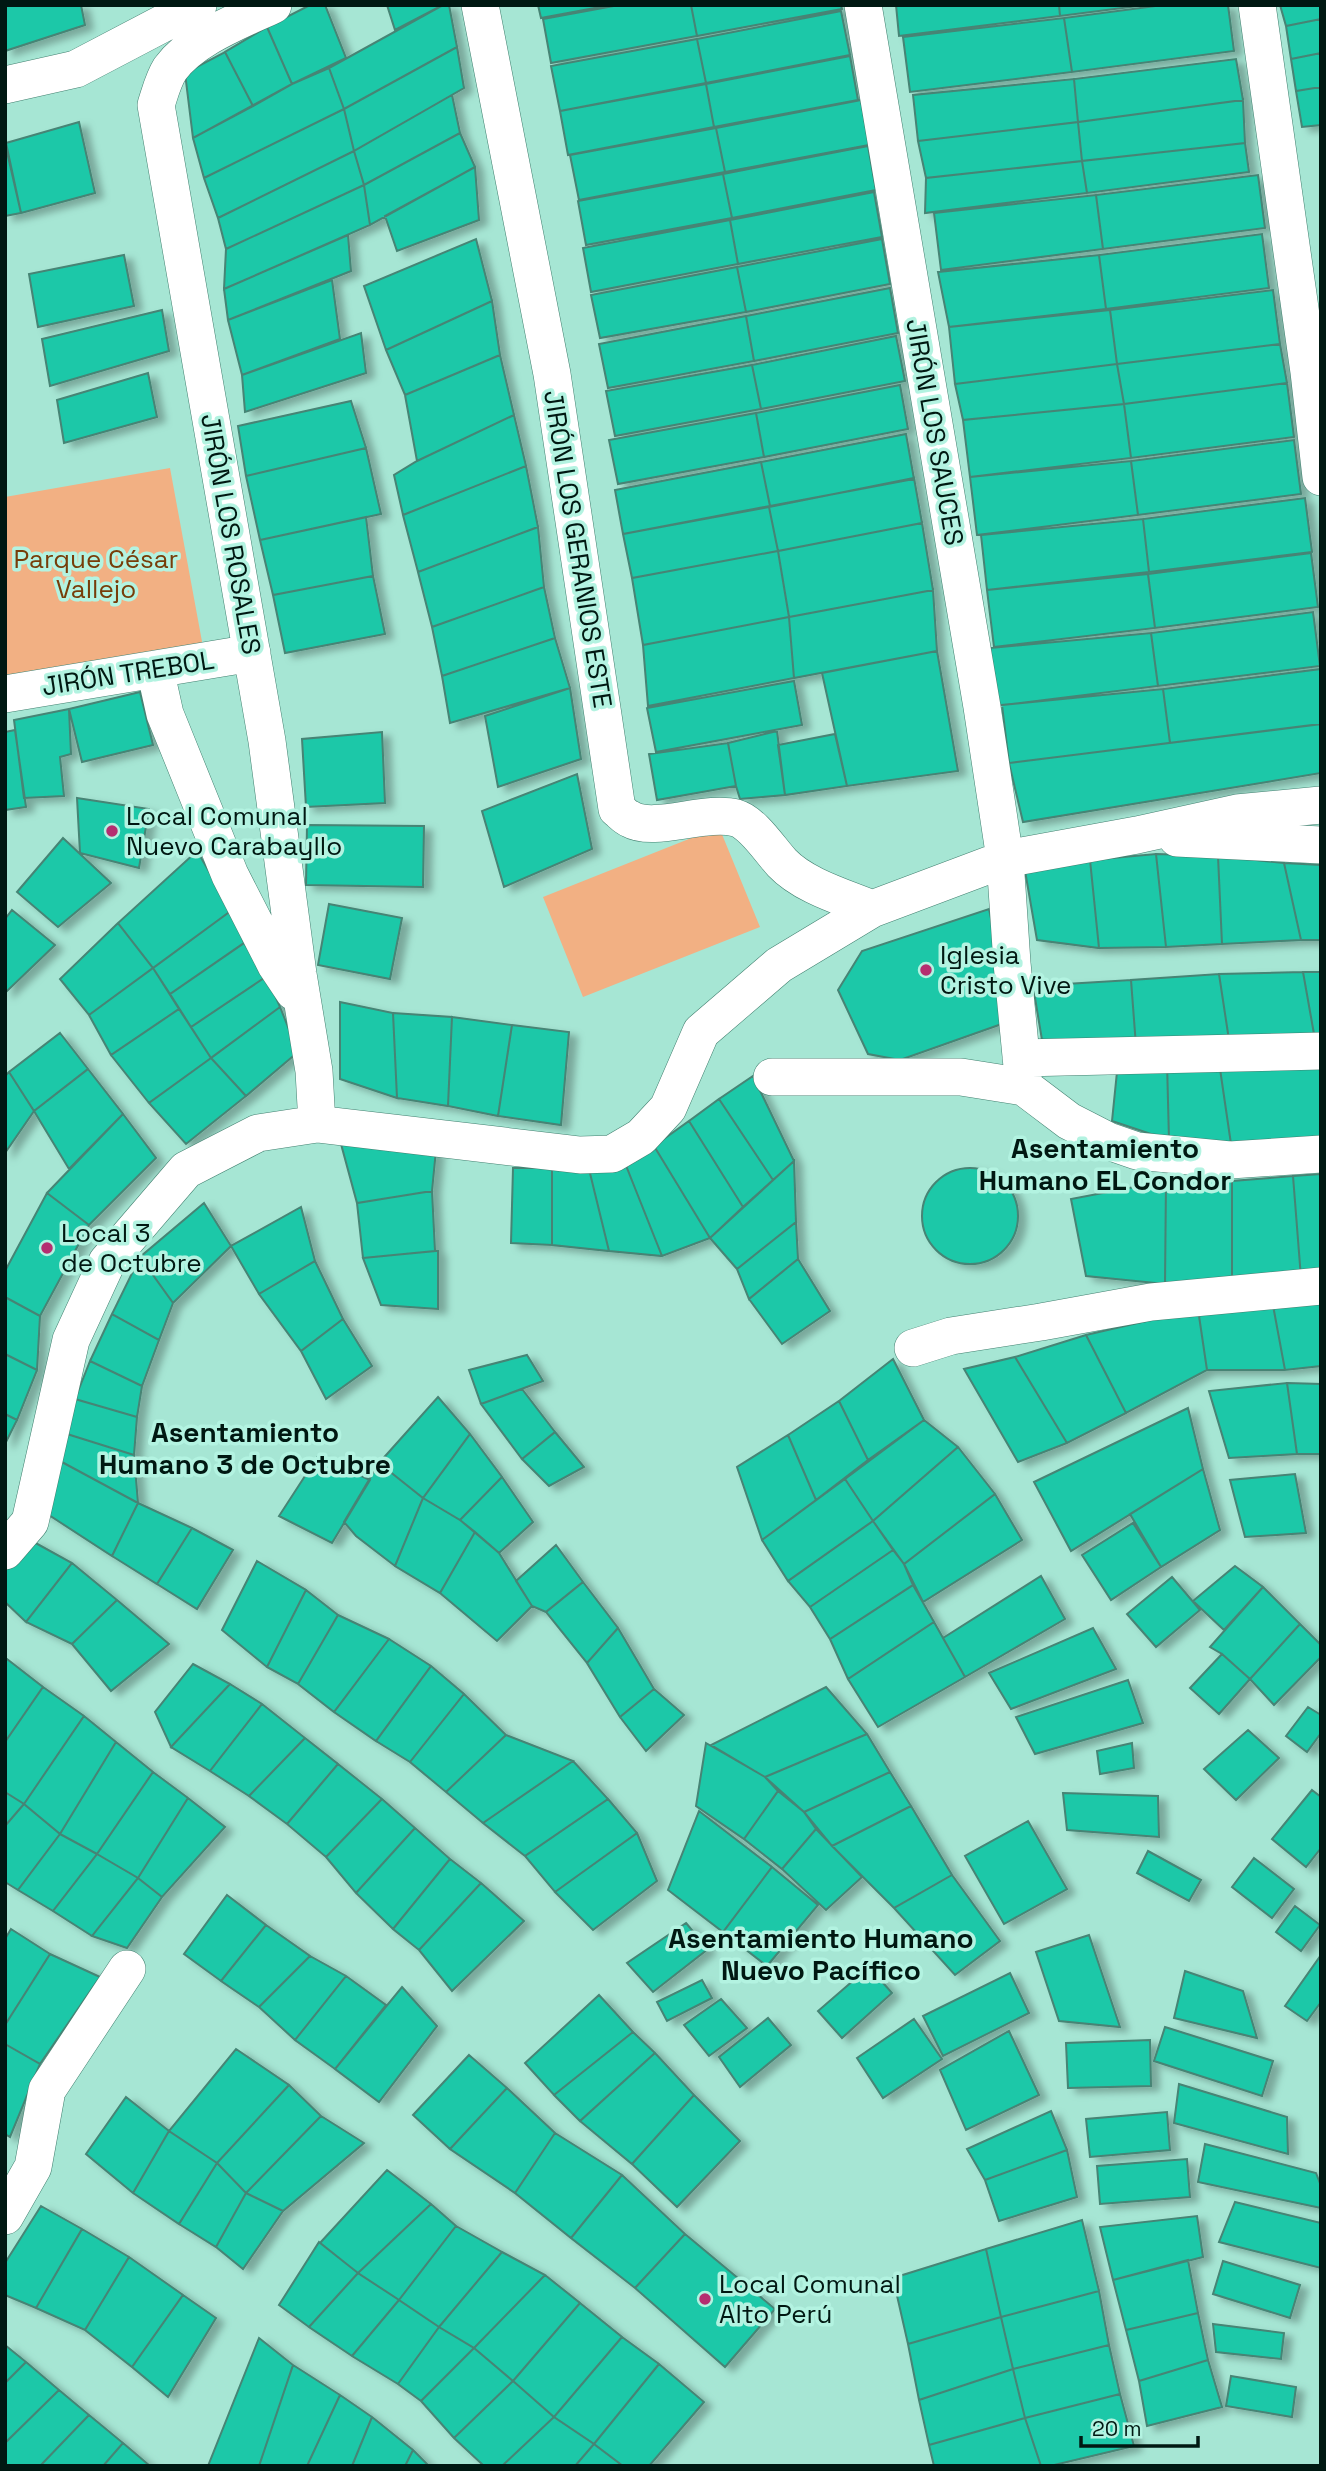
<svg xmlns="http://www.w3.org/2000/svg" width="1326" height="2471" viewBox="0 0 1326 2471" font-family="'Space Grotesk',sans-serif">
	<defs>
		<filter id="shadow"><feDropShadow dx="8" dy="4.5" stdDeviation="3.5" flood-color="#0004"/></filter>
	</defs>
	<rect width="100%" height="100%" fill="#a6e6d4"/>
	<path fill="#f2b083" d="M170,468l33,179 -198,35v-185z
		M719,827l41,100 -177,70 -40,-100z"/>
	<path fill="#1bc8a8" stroke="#468474" stroke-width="2" filter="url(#shadow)" d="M5,5h76l4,20 -80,26z
		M310,5h15l21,53 -54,26 -25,-57z
		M387,5h56l-48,25z
		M443,5h6l8,42 -113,62 -15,-41z
		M538,5h73l-70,13z
		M619,5h72l6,31 -146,27 -8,-44z
		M691,5h150l1,4 -145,27z
		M896,5h163l1,11 -161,20z
		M1059,5h87l-86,11z
		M1163,5h65l6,46 -162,21 -8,-54z
		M1280,5h41v14l-35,7z
		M841,11l9,44 -144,28 -9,-44z
		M1064,18l8,54 -162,20 -7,-55z
		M1321,19v34l-30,6 -5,-33z
		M267,27l25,57 -39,22 -28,-54z
		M697,39l9,44 -146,28 -9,-45z
		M457,47l7,41 -110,63 -10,-42z
		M225,52l28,54 -60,32 -8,-65z
		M1321,53v34l-25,4 -5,-32z
		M850,56l8,44 -144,27 -8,-43z
		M1236,59l7,41 -165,22 -4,-43z
		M329,68l15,41 -140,69 -11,-40 99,-54z
		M1074,79l4,43 -160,19 -5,-46z
		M706,84l8,43 -146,28 -8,-44z
		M1321,87v38l-19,2 -6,-36z
		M452,95l8,38 -96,52 -10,-34z
		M861,100l8,45 -144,27 -9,-44z
		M1243,100l2,43 -163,18 -4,-39z
		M344,109l10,42 -136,67 -14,-40z
		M79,122l16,71 -74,20 -15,-70z
		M1078,122l4,39 -156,17 -8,-37z
		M716,128l9,44 -146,28 -9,-45z
		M460,133l15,34 -105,58 -6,-40z
		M5,143l16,70 -16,3z
		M1245,143l4,29 -162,21 -5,-32z
		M868,146l8,44 -144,28 -9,-44z
		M354,151l10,34 -138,64 -8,-31z
		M1082,161l5,32 -162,20 1,-35z
		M475,167l4,53 -82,31 -12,-35z
		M723,174l9,44 -146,27 -8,-44z
		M1258,175l7,53 -162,21 -7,-54z
		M364,185l6,40 -146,64 2,-40z
		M874,192l8,45 -144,27 -8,-44z
		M1096,195l7,54 -162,21 -7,-57z
		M730,220l8,44 -147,28 -8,-44z
		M1262,234l7,54 -163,21 -7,-54z
		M348,235l3,36 -123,49 -4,-31z
		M476,239l16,62 -106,49 -22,-64z
		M882,239l8,45 -144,28 -9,-45z
		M124,255l10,51 -96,21 -9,-53z
		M1099,255l7,54 -157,18 -11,-55z
		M737,267l9,45 -146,26 -9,-43z
		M332,280l8,59 -98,36 -14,-55z
		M890,288l8,45 -144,28 -8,-45z
		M1273,290l7,54 -163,20 -7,-54z
		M492,301l8,54 -95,40 -19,-45z
		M162,310l7,41 -119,35 -8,-47z
		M1110,310l7,54 -162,20 -6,-57z
		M746,316l8,45 -146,27 -9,-44z
		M361,333l5,40 -121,39 -3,-37z
		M896,336l9,45 -144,28 -9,-44z
		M1280,344l7,39 -163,21 -7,-40z
		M500,355l14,60 -97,46 -12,-66z
		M1117,364l7,40 -161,16 -8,-36z
		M752,365l9,44 -146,27 -9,-45z
		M148,373l9,44 -93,26 -7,-43z
		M1287,383l7,54 -163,21 -7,-54z
		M900,385l8,44 -144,28 -8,-44z
		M351,401l15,47 -120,28 -8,-50z
		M1124,404l7,54 -161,19 -7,-57z
		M756,413l8,44 -146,27 -9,-44z
		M514,415l12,51 -123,49 -9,-40 23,-14z
		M906,434l8,45 -144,27 -9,-44z
		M1294,440l7,54 -163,21 -7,-54z
		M366,448l15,66 -121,26 -14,-64z
		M1131,461l7,54 -161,20 -7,-58z
		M761,462l9,44 -147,28 -8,-44z
		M526,466l12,61 -120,45 -15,-57z
		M914,478l8,45 -144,28 -9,-44z
		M1305,498l7,54 -163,20 -6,-53z
		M769,507l9,44 -146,27 -9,-44z
		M366,517l7,59 -100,19 -13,-55z
		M1143,519l6,53 -162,18 -6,-55z
		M922,523l11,67 -144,27 -11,-66z
		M538,527l6,60 -112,40 -14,-55z
		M778,551l11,66 -146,28 -11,-67z
		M1311,553l7,54 -163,21 -7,-54z
		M1148,574l7,54 -161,19 -7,-57z
		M373,576l12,58 -100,19 -12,-58z
		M544,587l11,51 -113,38 -10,-49z
		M933,590l4,61 -143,27 -5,-61z
		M1313,612l7,54 -162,20 -7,-53z
		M789,617l5,61 -146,28 -5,-61z
		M1151,633l7,53 -162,20 -6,-58z
		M555,638l15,50 -120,35 -8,-47z
		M937,651l21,120 -111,15 -25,-113z
		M1321,669v55l-151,19 -7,-54z
		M794,681l8,44 -146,27 -9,-44z
		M570,688l11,71 -83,28 -13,-71z
		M1163,689l7,54 -161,20 -7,-58z
		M140,692l13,53 -71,17 -13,-53z
		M69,709l2,45 -11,3 4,39 -40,2 -10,-78z
		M1321,724v49l-298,49 -14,-59z
		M15,730l11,77 -21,3v-78z
		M777,731l8,64 -45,4 -4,-13 -8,-43z
		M382,732l3,71 -79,4 -4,-68z
		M835,734l12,52 -62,9 -7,-50z
		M728,743l8,43 -79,14 -8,-46z
		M577,774l15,75 -88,38 -22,-76z
		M77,798l72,11 -10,59 -59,-15z
		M307,825l117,1 -1,61 -117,-2z
		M63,838l48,45 -53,44 -41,-35z
		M197,851l35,59 -79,58 -35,-45z
		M1156,854l10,93 -67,1 -9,-88z
		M1156,854l62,2 4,88 -56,3z
		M1218,856l66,7 17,77 -79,4z
		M1090,860l9,88 -62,-8 -13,-75z
		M1284,863l37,2v75h-20z
		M329,904l73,14 -12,61 -72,-14z
		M989,909l24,111 -113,40 -32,-6 -30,-64 24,-39z
		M12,910l43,35 -50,48v-74z
		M232,910l12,33 -74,51 -17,-26z
		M118,923l35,45 -64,47 -29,-36z
		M244,943l23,33 -76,51 -21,-33z
		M153,968l26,41 -68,46 -22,-40z
		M1303,972l11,62 -85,6 -10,-66z
		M1303,972h18v62h-7z
		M1219,974l10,66 -93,6 -5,-66z
		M267,976l13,31 -69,51 -20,-31z
		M1131,980l5,66 -94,-6 -9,-54z
		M340,1002l53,11 4,85 -57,-19z
		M280,1007l18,45 -52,44 -35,-38z
		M179,1009l32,49 -62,45 -38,-48z
		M393,1013l59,4 -4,89 -51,-8z
		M452,1017l60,8 -14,91 -50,-10z
		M512,1025l57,7 -8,93 -63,-9z
		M60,1033l28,36 -54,42 -25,-39z
		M211,1058l35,38 -60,48 -37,-41z
		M1318,1061l3,15v65l-90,3 -12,-82z
		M1118,1062h49l2,78 -57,-19z
		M1167,1062h52l12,82 -62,-4z
		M88,1069l35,45 -54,55 -35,-58z
		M9,1072l25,39 -29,42v-77z
		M753,1076l41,85 -21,19 -54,-81z
		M719,1099l54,81 -30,27 -54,-86z
		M123,1114l33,44 -67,67 -42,-32z
		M689,1121l54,86 -33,31 -56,-92z
		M341,1144l95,6 -4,41 -75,12z
		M654,1146l56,92 -48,18 -37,-93z
		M794,1161l2,61 -59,47 -27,-31z
		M625,1163l37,93 -53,-5 -21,-86z
		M588,1165l21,86 -57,-6v-77z
		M513,1168h39v77l-41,-2z
		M922 1216a48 48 0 1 1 96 0a48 48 0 1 1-96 0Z
		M1321,1174v102l-20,2 -8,-102z
		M1293,1176l8,102 -69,1v-98z
		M1166,1181l-1,103 -79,-8 -15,-77z
		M1166,1181h66v98l-67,5z
		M432,1191l3,60 -72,7 -6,-55z
		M47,1193l42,32 -49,91 -35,-19v-26z
		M204,1203l27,43 -58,57 -33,-46z
		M301,1207l14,54 -56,33 -28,-48z
		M796,1222l2,37 -49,40 -12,-30z
		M435,1251h3v58l-57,-4 -18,-47z
		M140,1257l33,46 -14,37 -47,-26z
		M798,1259l32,52 -48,33 -33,-45z
		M315,1261l28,58 -42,32 -42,-57z
		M1321,1296v70l-36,4 -13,-70z
		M5,1297l35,19 -3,54 -32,-16z
		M1272,1300l13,70h-78l-9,-61z
		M1198,1309l9,61 -81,43 -40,-78z
		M112,1314l47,26 -17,46 -52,-25z
		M343,1319l29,47 -46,33 -25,-48z
		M1086,1335l40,78 -59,30 -52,-86z
		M5,1354l32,16 -20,50 -12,-6z
		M527,1355l16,26 -62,23 -12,-34z
		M1015,1357l52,86 -49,19 -54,-93z
		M893,1359l31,61 -56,40 -29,-59z
		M90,1361l52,25 -5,31 -62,-18z
		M1287,1383l34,1v70h-24z
		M1287,1383l10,71 -68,4 -20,-67z
		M522,1389l33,43 -33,27 -41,-55z
		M438,1397l32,37 -47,64 -44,-35z
		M75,1399l62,18 -3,38 -67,-21z
		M839,1401l29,59 -52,40 -28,-65z
		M1188,1408l15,61 -132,82 -37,-69z
		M5,1414l12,6 -12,24z
		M924,1420l34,27 -85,74 -28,-42z
		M555,1432l29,35 -35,19 -27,-27z
		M67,1434l67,21 4,48 -78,-42z
		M470,1434l32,43 -42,43 -37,-22z
		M788,1435l28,65 -54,40 -25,-73z
		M958,1447l37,47 -91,70 -31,-43z
		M318,1456l52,24 -38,63 -53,-27z
		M60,1461l78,42 -26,53 -77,-50z
		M379,1463l44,35 -28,68 -39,-30 -12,-14z
		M1203,1469l17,61 -59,37 -31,-53z
		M1295,1474l11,59 -61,4 -15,-57z
		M502,1477l31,45 -34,31 -39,-33z
		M845,1479l28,42 -85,60 -26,-41z
		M995,1494l27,46 -99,62 -19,-38z
		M423,1498l37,22 15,12 -35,61 -45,-27z
		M138,1503l54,25 -35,56 -45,-28z
		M873,1521l20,29 -83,57 -22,-26z
		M1133,1523l28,44 -50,33 -29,-45z
		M192,1528l41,22 -36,59 -40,-25z
		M475,1532l24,21 33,53 -35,35 -57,-48z
		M32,1541l40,22 -46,59 -21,-20v-34z
		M556,1545l27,37 -37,30 -14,-6 -16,-25z
		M893,1550l11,14 9,21 -83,54 -20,-32z
		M257,1561l49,29 -39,77 -45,-37z
		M72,1563l45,37 -45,44 -46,-22z
		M1235,1566l28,21 -39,43 -31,-29z
		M1041,1576l24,43 -100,58 -22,-39z
		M1172,1577l28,33 -44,37 -29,-33z
		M583,1582l35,46 -31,35 -41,-51z
		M913,1585l21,37 -86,57 -18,-40z
		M1263,1587l37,37 -50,55 -28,-25 -12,-7z
		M306,1590l32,25 -40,69 -31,-17z
		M117,1600l52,44 -58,47 -39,-47z
		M338,1615l51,24 -55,73 -36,-28z
		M934,1622l31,55 -87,50 -30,-48z
		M1300,1624l21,21v12l-47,48 -24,-26z
		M618,1628l36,61 -34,28 -33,-54z
		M1093,1628l23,41 -105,40 -22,-36z
		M389,1639l42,27 -55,75 -42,-29z
		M1222,1654l28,25 -31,35 -29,-26z
		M7,1659l36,28 -38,55v-81z
		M193,1664l37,20 -59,63 -16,-35z
		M431,1666l33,28 -54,68 -34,-21z
		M1128,1680l15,43 -108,31 -19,-37z
		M230,1684l32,20 -52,67 -39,-24z
		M43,1687l41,29 -60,88 -19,-12v-50z
		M826,1687l41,47 -102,43 -54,-32z
		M654,1689l30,26 -38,36 -26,-34z
		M464,1694l42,41 -60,57 -36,-30z
		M262,1704l43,34 -56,58 -39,-25z
		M1308,1707l13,8v18l-14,19 -21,-16z
		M84,1716l32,26 -56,92 -36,-30z
		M1248,1730l31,28 -43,42 -32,-31z
		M867,1734l23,38 -86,40 -39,-35z
		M506,1735l67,26 -90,62 -37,-31z
		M305,1738l33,26 -51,60 -38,-28z
		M116,1742l37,30 -56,82 -37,-20z
		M706,1743l59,34 13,14 -34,48 -48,-33z
		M1132,1743l2,25 -34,6 -3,-23z
		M573,1761l35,38 -83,57 -42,-33z
		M338,1764l44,35 -56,58 -39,-33z
		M153,1772l35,26 -50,80 -41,-24z
		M890,1772l21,34 -79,40 -28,-34z
		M1312,1790l9,7v51l-15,19 -34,-28z
		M778,1791l26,21 12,17 -34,40 -38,-30z
		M5,1792l19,12 -19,22z
		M1063,1793l95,3 1,41 -92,-7z
		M188,1798l37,29 -63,70 -24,-19z
		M382,1799l33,29 -59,65 -30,-36z
		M608,1799l29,34 -82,59 -30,-36z
		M24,1804l36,30 -42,56 -13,-8v-56z
		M911,1806l41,69 -58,33 -62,-62z
		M699,1811l73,56 -49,65 -55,-42z
		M1028,1821l39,68 -63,35 -39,-68z
		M415,1828l35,31 -57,70 -37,-36z
		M816,1829l46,48 -36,33 -44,-41z
		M637,1833l20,48 -64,49 -38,-38z
		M60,1834l37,20 -44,57 -35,-21z
		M1148,1851l53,29 -12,21 -52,-28z
		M97,1854l41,24 -46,58 -39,-25z
		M1254,1858l40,31 -22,29 -40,-31z
		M450,1859l31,24 -62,67 -26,-21z
		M772,1867l46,38 -51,61 -44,-34z
		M952,1875l48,66 -45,34 -61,-67z
		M138,1878l24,19 -35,51 -35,-12z
		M481,1883l43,38 -72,70 -33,-41z
		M227,1895l39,30 -45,56 -37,-27z
		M1295,1906l25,19 -19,26 -25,-19z
		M686,1923l22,26 -55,43 -26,-29z
		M266,1925l44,31 -51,51 -38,-26z
		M11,1929l39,25 -45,71v-86z
		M1089,1935l31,92 -61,-6 -23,-69z
		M50,1954l50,23 -60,87 -35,-20v-19z
		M1321,1955v47l-14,19 -22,-15z
		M310,1956l36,20 -51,64 -36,-33z
		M869,1967l23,26 -50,45 -24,-27z
		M1185,1971l58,20 14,47 -83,-20z
		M1010,1973l19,40 -86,43 -20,-40z
		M346,1976l40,29 -51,64 -40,-29z
		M702,1980l10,18 -45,23 -10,-19z
		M402,1987l35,39 -58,76 -44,-33z
		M599,1995l34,37 -79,63 -29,-32z
		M721,1999l26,29 -38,28 -25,-31z
		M768,2018l23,27 -51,42 -21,-30z
		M914,2019l28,40 -59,39 -26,-40z
		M1165,2027l108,34 -11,35 -108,-35z
		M1009,2031l30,64 -73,35 -26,-60z
		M633,2032l22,21 -75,68 -26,-26z
		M1150,2040l1,46 -83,2 -2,-45z
		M5,2044l35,20 -30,73 -5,-3z
		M236,2049l53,36 -72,78 -48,-32z
		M655,2053l39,42 -62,69 -52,-43z
		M469,2055l38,33 -57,61 -37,-34z
		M1179,2084l108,33 1,37 -114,-31z
		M289,2085l32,31 -75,77 -29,-30z
		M507,2088l48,45 -40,60 -65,-44z
		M694,2095l46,46 -63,66 -45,-43z
		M126,2097l43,34 -36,62 -47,-39z
		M1051,2111l16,39 -82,30 -18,-31z
		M1167,2112l3,38 -80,7 -4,-38z
		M321,2116l43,27 -81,68 -37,-18z
		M169,2131l48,32 -38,61 -46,-31z
		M555,2133l67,42 -51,63 -56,-45z
		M1205,2144l111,29 5,13v22l-123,-26z
		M1067,2150l10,47 -78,24 -14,-41z
		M1187,2159l3,38 -90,7 -3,-38z
		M217,2163l29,30 -30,54 -37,-23z
		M387,2170l44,34 -73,69 -38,-30z
		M622,2175l63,59 -50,54 -64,-50z
		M246,2193l37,18 -40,58 -27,-22z
		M1235,2202l86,21v45l-102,-26z
		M431,2204l25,22 -57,74 -41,-27z
		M41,2206l41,23 -46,79 -31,-13v-32z
		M1197,2216l6,41 -90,23 -13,-53z
		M1082,2220l17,71 -98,26 -15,-68z
		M456,2226l46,26 -63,75 -40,-27z
		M82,2229l47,28 -44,73 -49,-22z
		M685,2234l90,75 -50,58 -90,-79z
		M319,2242l39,31 -49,54 -30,-22z
		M986,2249l15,68 -93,27 -15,-66z
		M502,2252l43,23 -71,73 -35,-21z
		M129,2257l54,38 -51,72 -47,-37z
		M1188,2260l10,53 -72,17 -13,-50z
		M1223,2261l77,24 -10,33 -77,-24z
		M358,2273l41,27 -47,56 -43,-29z
		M545,2275l35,28 -67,78 -39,-33z
		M1099,2291l10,54 -96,24 -12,-52z
		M183,2295l33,23 -48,79 -36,-30z
		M399,2300l40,27 -41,57 -46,-28z
		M580,2303l42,34 -68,80 -41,-36z
		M1198,2313l10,47 -69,21 -13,-51z
		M1001,2317l12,52 -94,31 -11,-56z
		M1213,2324l71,9 -3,26 -65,-7z
		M439,2327l35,21 -53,53 -23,-17z
		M622,2337l37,27 -65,80 -40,-27z
		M259,2338l34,27 -34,101h-51z
		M5,2345l21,17 -21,21z
		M1109,2345l11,49 -95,24 -12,-49z
		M474,2348l39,33 -59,57 -33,-37z
		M1208,2360l14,47 -75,19 -8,-45z
		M26,2362l33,28 -54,53v-60z
		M659,2364l45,38 -55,64h-26l-29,-22z
		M293,2365l47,30 -33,71h-48z
		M1013,2369l12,49 -96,27 -10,-45z
		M1231,2376l65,11 -4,30 -66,-11z
		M513,2381l41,36 -52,49h-18l-30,-28z
		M59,2390l30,25 -49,51h-35v-23z
		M1120,2394l14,52 -84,20h-9l-16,-48z
		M340,2395l32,22 -20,49h-45z
		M89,2415l34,28 -20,23h-63z
		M372,2417l41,33 -8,16h-53z
		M554,2417l40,27 -19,22h-73z
		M1025,2418l16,48h-107l-5,-21z
		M123,2443l27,23h-47z
		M594,2444l29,22h-48z
		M413,2450l16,16h-24z"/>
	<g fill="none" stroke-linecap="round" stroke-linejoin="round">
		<defs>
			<path id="minor" d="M273,5c-34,16 -80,33 -103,64 -7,11 -10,24 -14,36l111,636 31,233 16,97 3,53
				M480,5l72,369 65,435c4,3 8,8 13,10 24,14 75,-9 106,-1 17,5 34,32 46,45 22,23 61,34 90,46
				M863,5l119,702 23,152 7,104 12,124
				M1257,5l52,367 12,105
				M5,85l71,-16 122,-64
				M155,669l10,45 65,161 46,90 18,27
				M5,694l247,-41
				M1177,838l144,7
				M1021,1058l300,-7
				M772,1077h189l63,10 45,34 39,20 29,10 93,9 91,-6
				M913,1348l38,-12 90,-14 110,-20 170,-16
				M5,1551l25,-29 41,-182 36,-78 79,-92 72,-37 59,-9 263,31 32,-1 29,-17 27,-29 33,-76 78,-67 93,-56 133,-50 132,-24 100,-22 84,-8
				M5,2216l28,-49 14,-77 80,-121"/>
		</defs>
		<use href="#minor" stroke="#428070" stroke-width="38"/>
		<use href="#minor" stroke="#fff" stroke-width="37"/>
	</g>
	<g fill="#b42e70" stroke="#b3f3e1" stroke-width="2.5">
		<circle cx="112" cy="831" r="7"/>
		<circle cx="926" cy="970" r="7"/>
		<circle cx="47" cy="1248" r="7"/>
		<circle cx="705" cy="2299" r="7"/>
	</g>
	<g text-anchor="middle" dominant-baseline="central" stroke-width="7" stroke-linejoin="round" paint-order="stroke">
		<g font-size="26" fill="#001812" stroke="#b3f3e1">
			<text transform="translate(935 432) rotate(80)">JIRÓN LOS SAUCES</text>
			<text transform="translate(231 534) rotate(80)">JIRÓN LOS ROSALES</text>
			<text transform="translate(578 549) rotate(81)">JIRÓN LOS GERANIOS ESTE</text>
			<text transform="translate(128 673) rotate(-9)">JIRÓN TREBOL</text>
		</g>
		<g font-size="26" fill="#773d09" stroke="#b3f3e1">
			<text x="96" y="559">Parque César<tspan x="96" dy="30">Vallejo</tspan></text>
		</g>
		<g font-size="26" fill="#001812" stroke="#b3f3e1" text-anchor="start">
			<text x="126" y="816">Local Comunal<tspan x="126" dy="30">Nuevo Carabayllo</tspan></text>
			<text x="940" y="955">Iglesia<tspan x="940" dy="30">Cristo Vive</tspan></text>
			<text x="61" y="1233">Local 3<tspan x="61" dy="30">de Octubre</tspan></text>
			<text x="719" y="2284">Local Comunal<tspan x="719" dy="30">Alto Perú</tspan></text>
		</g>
		<g font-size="28" font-weight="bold" fill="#001812" stroke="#b3f3e1">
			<text x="1105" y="1148">Asentamiento<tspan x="1105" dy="32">Humano EL Condor</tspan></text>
			<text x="245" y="1432">Asentamiento<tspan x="245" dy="32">Humano 3 de Octubre</tspan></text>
			<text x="821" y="1938">Asentamiento Humano<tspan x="821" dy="32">Nuevo Pacífico</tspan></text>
		</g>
	</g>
	<rect width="1326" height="2471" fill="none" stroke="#001812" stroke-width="14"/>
	<path d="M1081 2436v10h117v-10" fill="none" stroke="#001812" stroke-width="3.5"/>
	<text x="1092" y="2436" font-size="21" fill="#001812" stroke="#b3f3e1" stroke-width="5" paint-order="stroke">20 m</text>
</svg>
